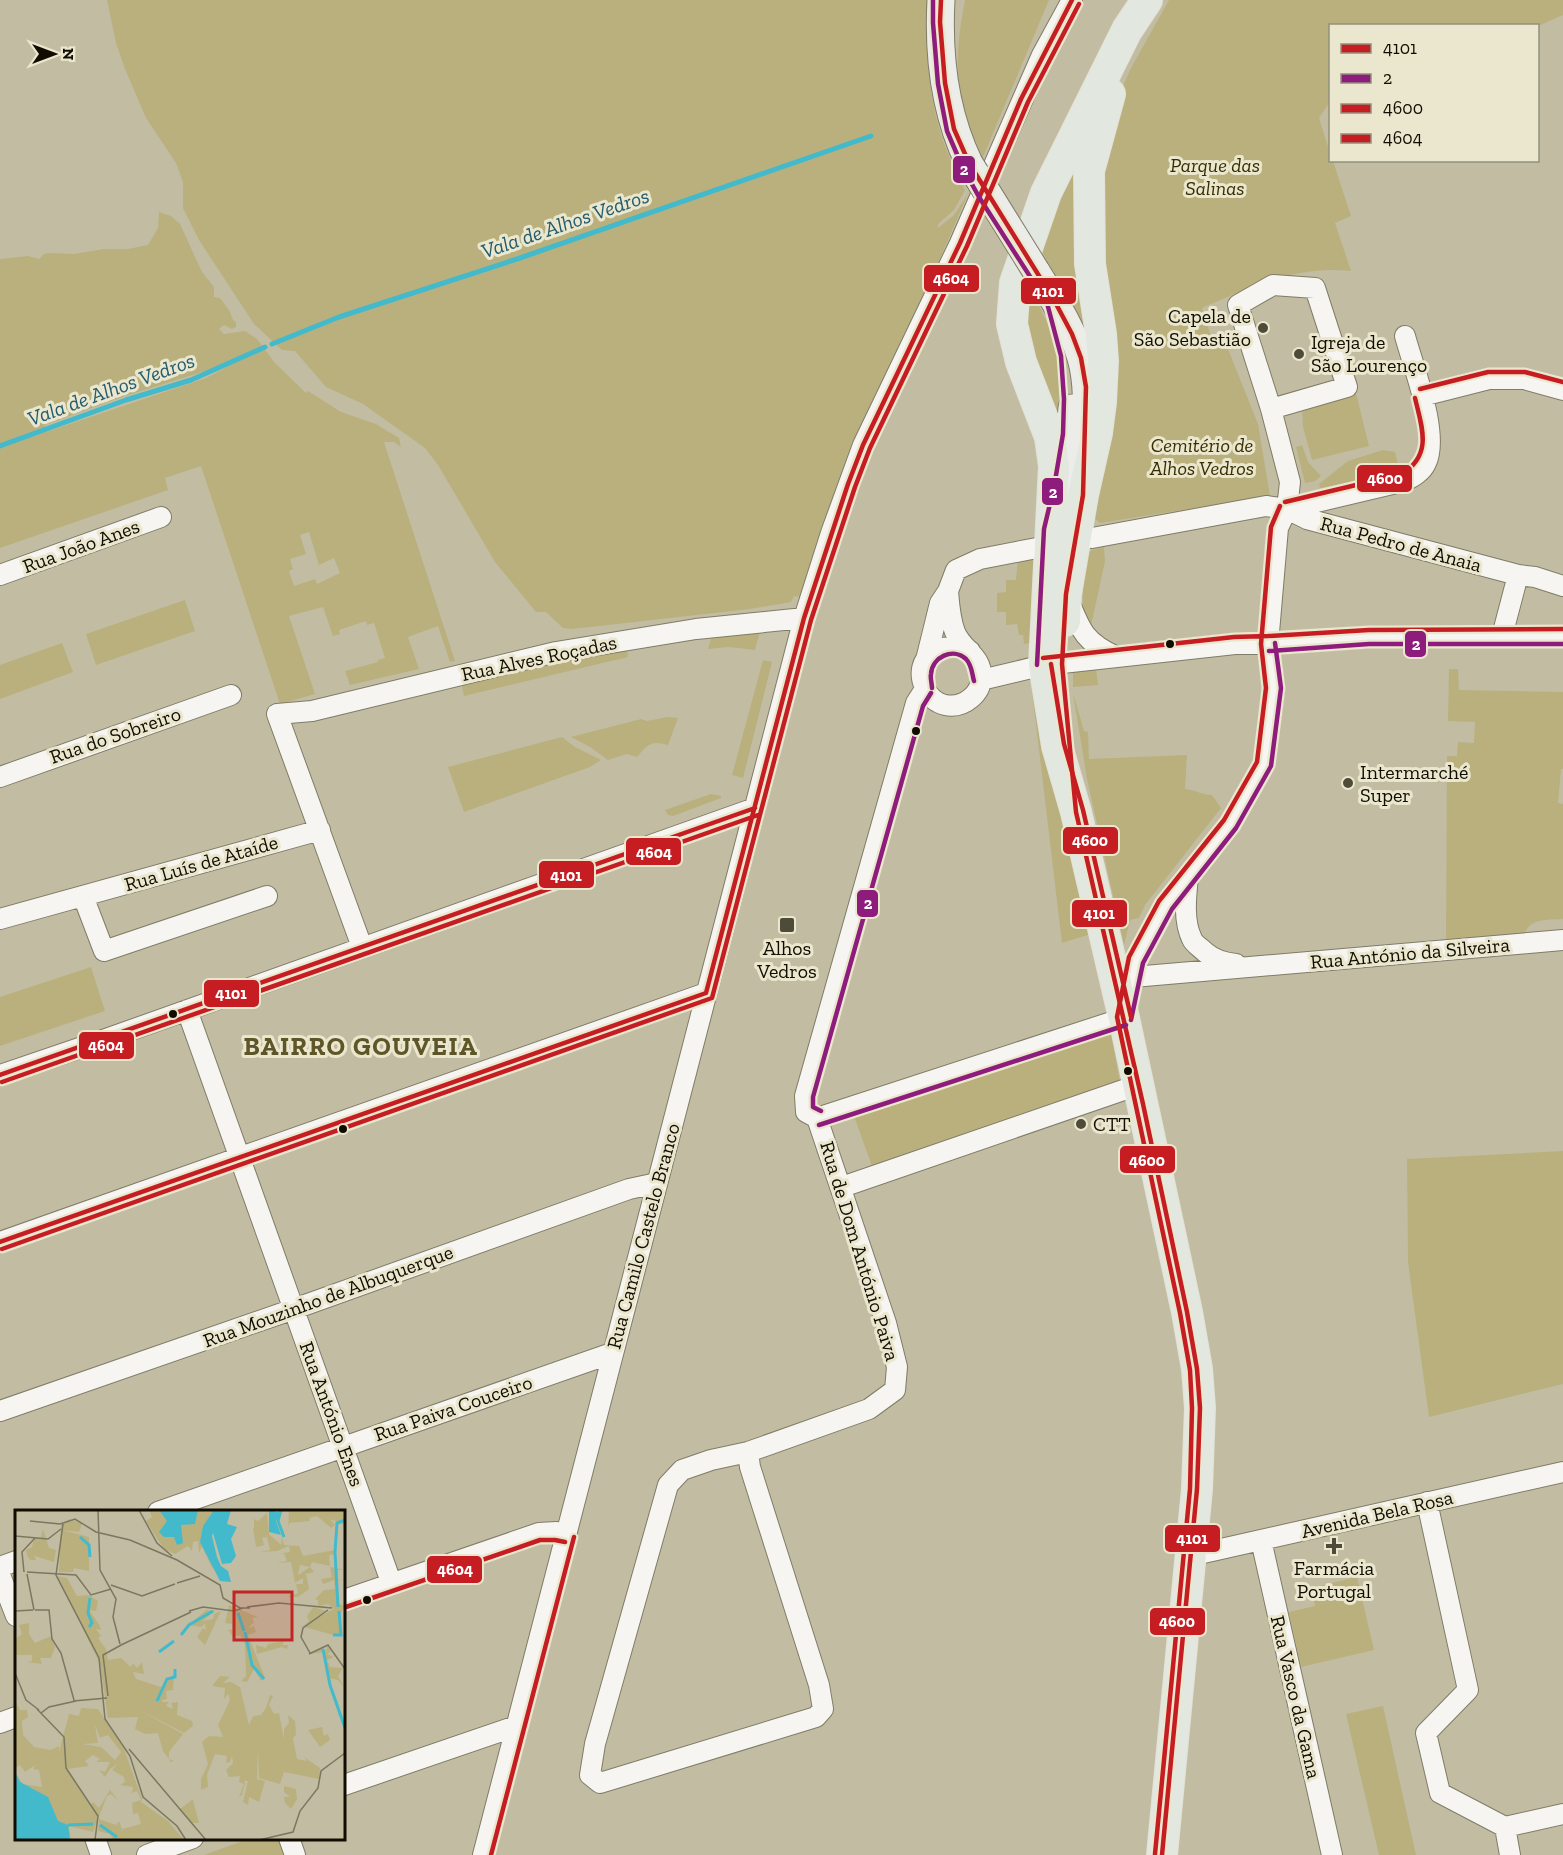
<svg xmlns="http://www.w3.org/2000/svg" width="1563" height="1855" viewBox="0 0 1563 1855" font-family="'Zilla Slab',serif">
	<rect width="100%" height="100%" fill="#c2bda2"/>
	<path fill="#b9b07e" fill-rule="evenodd" d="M107,0h824c-7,73 -1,124 34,190l-11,20 -16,14v4l16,-13 14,-21 -46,106 -60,122 -41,106 -21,69 -6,-1 -3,6 -41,7 -178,20 -9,-1 -17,-16h-10l-41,-50 -57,-97 -13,-17 -62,-44 -37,-17 -31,-36 -13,-1 -28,-26 -55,-84 -16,-32v-26l-7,-19 -30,-45 -21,-49 -9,-26z
		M965,0h84l-66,157c-29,-57 -30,-95 -18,-157z
		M1169,0h394v15l-25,11h-208v76l-11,16 11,35v7l3,1 18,55 -16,7 16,48c-56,-6 -99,16 -149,37l11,35 11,-4 34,85 12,72 -170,27 -7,-6 3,-317 16,-89 19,-43z
		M1083,136l14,216 -59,-108z
		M159,212l12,4 9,8 22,48 12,15v10l6,1 9,12 4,10 3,2v5l-4,2 -8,-4 -5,4 5,5 21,-3 12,8 18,24 31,30 2,-2 33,21 35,12 23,14 2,9 -7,-5h-10l71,219 -5,1 -12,-36 -30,11 11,32 -69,16 -5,-14 33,-9v-2l7,-2 -11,-35 -7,2 -1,-4 -27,9 1,4 -7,2 -10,-29 -34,9 26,78 -35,10 -79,-238 -36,12 3,12 -168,58v-289l28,-3 11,3 5,-5 6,-1 24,1 30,-5h24l20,-4 10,-17zM238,361l-32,17 -160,54 -1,-7 80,-29zM309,532l10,33 15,-7 6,15 -23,11 -2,-5 -21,7 -5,-15 4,-2 -3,-10 16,-5 -6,-19z
		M1023,280c33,48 45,92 40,150l-34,-70z
		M1356,393l13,53 -57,14 -9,-33 -1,-21z
		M1302,445l6,17 13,14 -6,5 -10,2 -9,-36z
		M1383,450l12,2 5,20 -1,2 -79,14 -1,-4 29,-23z
		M1104,547l1,14 -14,65 -8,-5c-1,-24 0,-47 6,-70z
		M1034,554l-2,43 7,44 -15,3 -1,-9h-4l-2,-11 -11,1v-13h-9v-19l9,-1v-12h10l2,-22z
		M185,600l10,31 -99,34 -10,-31z
		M760,631l-5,19 -26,-3 -21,2 3,-10 3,-3z
		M62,643l11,29 -73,27v-34z
		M627,649l1,8 -164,39 -2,-10 87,-21z
		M763,660l9,2 -29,116 -11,-3z
		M1096,669l2,16 -25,2v-16z
		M1449,669h9l1,21 104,2v77h-2l-3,34 5,1v115c-16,1 -36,-1 -39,18l-78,7 1,-188h10l1,-14 16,1 1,-21 -27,-1z
		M1030,674l61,260 -29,9z
		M1073,693l11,38 4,1 1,27 98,-4 -2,34c11,1 17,6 27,6l9,13 -76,97 -6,13 -9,2 -6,25 -37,-166z
		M667,717l11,1 -10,27c-17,-5 -20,-1 -31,12l-10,-3 -19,6 -18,-13 -19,-10 70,-18 6,2z
		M562,737l13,10 26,13 -11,7 -126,45 -16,-45z
		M711,794l10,2v2l-48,18 -5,-1 -3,-5z
		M91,967l14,44 -105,35v-49z
		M1111,1032l9,51 -247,86 -19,-53z
		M1563,1151v233l-134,33 -21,-155 -1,-103z
		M1357,1577l17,73 -73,17 -12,-55 26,-6 -4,-18z
		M1383,1706l33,149h-37l-33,-141z
		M251,1838l31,1 6,16h-84z"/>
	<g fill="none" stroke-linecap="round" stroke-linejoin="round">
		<path stroke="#42bacc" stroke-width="5" d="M272,344l67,-27 181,-59 351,-122
			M0,446l126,-46 65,-20 74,-33"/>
		<defs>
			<path id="minor" d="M1422,396l67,-17h35l39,11
				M1287,509l20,10 211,56
				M1092,538l174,-32 21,3 118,-28c8,-4 17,-9 21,-18 14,-28 -13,-97 -21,-127
				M0,575l161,-58
				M948,591l8,-21 24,-11 57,-11
				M1069,601c12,31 17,42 48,56
				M1502,636l16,-61 17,2 28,9
				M926,660l14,-57 8,-12c1,13 2,28 7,41 7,18 28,24 26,46 0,8 -4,15 -10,20 -7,6 -16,9 -26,7 -9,-2 -17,-9 -20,-17 -14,-31 18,-50 45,-37
				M981,680l63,-15 191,-21h33l101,-7 194,-1
				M0,777l231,-82
				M1188,877c-2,19 -5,44 4,62 2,5 9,9 13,13 8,7 21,11 31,12
				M83,896l21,55 163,-55
				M0,919l320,-89
				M362,947l-85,-233 35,-3 244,-59 140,-23 108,-11
				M1133,977l430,-37
				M187,1010l204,572
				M0,1075l106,-36 649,-231
				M817,1118l307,-100 12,-58 30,-55 64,-81 34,-60 10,-76 -6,-44 10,-116 9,-19 3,-27 -19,-73 -33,-104 35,-20 42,3 32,99 -76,22
				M842,1187l296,-102
				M0,1242l706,-249
				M0,1411l294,-102 335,-120 28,-6
				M748,1452l2,15 69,218 4,24 -7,8 -216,66 -10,-8 5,-31 73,-259 14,-15 29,-10 37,-8 121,-43 26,-19 2,-23 -11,-44 -69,-205 -11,-6 -1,-16 111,-393 9,-14
				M1427,1502l41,188 -42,43 14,60 65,34 58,-13
				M158,1512l454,-159
				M1261,1540l71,315
				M1190,1556l373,-84
				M0,1567l16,-6
				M0,1575l16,41
				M344,1600l195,-67 17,-1 11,3
				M0,1723l16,-6
				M344,1785l172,-59
				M1505,1827l5,28
				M95,1838l6,17
				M289,1838l6,17
				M147,1855l46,-17
				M483,1855l321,-1237 27,-85 32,-88 97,-202 82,-188 30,-55"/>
			<path id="secondary" d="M941,0c-3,55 4,113 28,163
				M1036,271c17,28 36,56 45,87 7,25 6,52 4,78
				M1062,489l8,-54 2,-27"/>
			<path id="primary" d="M1147,0l-20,30 -81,163 -31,90 -3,41 9,38 29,75 4,29 -10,199 13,81 19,66 48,206 63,294 10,57 3,39 -3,81 -35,366
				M1065,621l1,-27 17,-99 14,-62 4,-31 2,-41 -2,-27 -11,-70 -1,-93 21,-77"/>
		</defs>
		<use href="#minor" stroke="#7f7c67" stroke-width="22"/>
		<use href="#secondary" stroke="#7f7c67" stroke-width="29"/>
		<use href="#primary" stroke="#e4e1d5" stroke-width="32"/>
		<use href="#minor" stroke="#f6f5f1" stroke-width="20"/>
		<use href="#secondary" stroke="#ecede9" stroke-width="27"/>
		<use href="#primary" stroke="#e2e7e0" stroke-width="30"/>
		<defs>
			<path id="secondary-bridge" d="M969,163l67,108"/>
		</defs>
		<use href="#secondary-bridge" stroke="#7f7c67" stroke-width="29" stroke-linecap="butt"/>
		<use href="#secondary-bridge" stroke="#ecede9" stroke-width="27"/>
		<defs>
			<path id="bus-1" d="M941,0l-1,22 5,61 9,46 15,34 85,137 18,34 9,24 5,29 -3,108 -17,99 -4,70 14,148 67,292 44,208 10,57 3,39 -3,81 -35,366
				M0,1075l755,-267
				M0,1242l706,-249 98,-375 44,-134 15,-39 97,-202 61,-144 51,-99"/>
			<path id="bus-2" d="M933,0v23l5,61 9,47 15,35 17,31 68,106 14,53 3,43 -1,35 -9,53 -10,42 -7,136
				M1269,651l100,-7h194
				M932,688c0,-4 -2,-10 -1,-14 1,-17 22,-27 35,-15 6,6 6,15 8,22
				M1131,1020l12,-57 29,-54 64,-81 35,-62 10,-78 -6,-45
				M821,1111l-8,-4v-10l110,-391 8,-13
				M819,1125l307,-100"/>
			<path id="bus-3" d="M1420,389l68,-17h37l38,10
				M1285,502l117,-28c31,-20 20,-46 13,-76
				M1043,658l191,-21 34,-1 101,-6 194,-1
				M1051,664l13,80 19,66 48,207
				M1155,1854l35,-365 2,-81 -2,-38 -10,-57 -63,-296 12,-60 30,-56 65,-81 33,-58 9,-74 -5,-44 10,-117 9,-21"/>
			<path id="bus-4" d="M2,1082l756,-267
				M2,1249l710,-251 99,-378 44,-133 15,-39 97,-202 61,-144 51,-98
				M346,1607l194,-67h15l10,2
				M491,1855l83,-318"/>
		</defs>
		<use href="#bus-1" stroke="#ebe7ce" stroke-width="9"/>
		<use href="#bus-2" stroke="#ebe7ce" stroke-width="9"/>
		<use href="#bus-3" stroke="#ebe7ce" stroke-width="9"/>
		<use href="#bus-4" stroke="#ebe7ce" stroke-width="9"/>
		<use href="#bus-1" stroke="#c61d23" stroke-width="4.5"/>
		<use href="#bus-2" stroke="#8e1c7d" stroke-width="4.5"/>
		<use href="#bus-3" stroke="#c61d23" stroke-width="4.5"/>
		<use href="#bus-4" stroke="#c61d23" stroke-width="4.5"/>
	</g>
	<g fill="#4e4b39" stroke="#ebe7ce" stroke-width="2">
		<circle cx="1263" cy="328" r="6"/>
		<circle cx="1299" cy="354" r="6"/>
		<circle cx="1348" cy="783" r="6"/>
		<rect x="779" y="917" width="16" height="16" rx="3"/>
		<circle cx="1081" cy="1124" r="6"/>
		<path d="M1331 1537h6v6h6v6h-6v6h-6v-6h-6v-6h6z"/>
	</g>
	<g fill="#100d00" stroke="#ebe7ce" stroke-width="2">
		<circle cx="1170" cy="644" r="5"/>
		<circle cx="916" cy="731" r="5"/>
		<circle cx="173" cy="1014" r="5"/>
		<circle cx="1128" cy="1071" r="5"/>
		<circle cx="343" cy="1129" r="5"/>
		<circle cx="367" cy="1600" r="5"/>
	</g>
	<g text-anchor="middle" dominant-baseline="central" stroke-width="6" stroke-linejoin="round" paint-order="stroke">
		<g font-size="20" font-style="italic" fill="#362e00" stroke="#ebe7ce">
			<text x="1215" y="165">Parque das<tspan x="1215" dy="23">Salinas</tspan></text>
			<text x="1202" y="445">Cemitério de<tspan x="1202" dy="23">Alhos Vedros</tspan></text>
		</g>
		<g font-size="20" fill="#100d00" stroke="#ebe7ce" text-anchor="start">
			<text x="1251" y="316" text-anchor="end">Capela de<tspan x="1251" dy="23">São Sebastião</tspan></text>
			<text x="1311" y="342">Igreja de<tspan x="1311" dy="23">São Lourenço</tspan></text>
			<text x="1360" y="772">Intermarché<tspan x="1360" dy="23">Super</tspan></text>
			<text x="787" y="948" text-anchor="middle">Alhos<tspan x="787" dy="23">Vedros</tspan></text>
			<text x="1093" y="1124">CTT</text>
			<text x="1334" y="1568" text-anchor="middle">Farmácia<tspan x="1334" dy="23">Portugal</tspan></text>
		</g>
		<g font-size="20" fill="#100d00" stroke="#ebe7ce">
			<text transform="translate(1401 544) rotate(15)">Rua Pedro de Anaia</text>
			<text transform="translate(81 546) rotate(-20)">Rua João Anes</text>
			<text transform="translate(539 658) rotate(-12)">Rua Alves Roçadas</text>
			<text transform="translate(115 735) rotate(-19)">Rua do Sobreiro</text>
			<text transform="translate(201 863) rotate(-16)">Rua Luís de Ataíde</text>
			<text transform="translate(1410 953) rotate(-5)">Rua António da Silveira</text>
			<text transform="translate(643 1236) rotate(-75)">Rua Camilo Castelo Branco</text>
			<text transform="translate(860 1251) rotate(73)">Rua de Dom António Paiva</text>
			<text transform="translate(328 1296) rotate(-20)">Rua Mouzinho de Albuquerque</text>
			<text transform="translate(453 1408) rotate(-19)">Rua Paiva Couceiro</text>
			<text transform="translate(332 1414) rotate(70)">Rua António Enes</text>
			<text transform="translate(1377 1514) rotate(-13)">Avenida Bela Rosa</text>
			<text transform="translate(1296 1697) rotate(77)">Rua Vasco da Gama</text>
		</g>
		<g font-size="21" font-style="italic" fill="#235c6c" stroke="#ebe7ce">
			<text transform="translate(565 223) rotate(-19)">Vala de Alhos Vedros</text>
			<text transform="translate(111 389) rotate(-20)">Vala de Alhos Vedros</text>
		</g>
		<g font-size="26" font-weight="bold" letter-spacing="1.5" fill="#5e5628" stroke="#ebe7ce">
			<text x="361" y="1046">BAIRRO GOUVEIA</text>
		</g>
	</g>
	<g transform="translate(15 1510)">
		<rect width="330" height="330" fill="#c2bda2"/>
		<path d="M134,0h80l-18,20 2,40 -11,-24 -3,7 -1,-12 -5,1 -1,9 -4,-5 -13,8 -11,-5 -18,-28 6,-4zM274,0h56v15l-15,-6 5,6 -4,3 -14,-12 -8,2 1,3 -21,2 -1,7zM252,3l2,21 12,11 1,-8 2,8 15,1 4,10 32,-6 -1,4 -5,1 1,11 -18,-4 -2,5 -10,-2 -2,10 12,-8 4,5 -8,2 3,15 -11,8h-11l11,-4 -2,-9h7v-6l-8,5 -4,-21 -15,1 11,-2 -3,-8 -24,3 30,-4 -1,-6 -12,5 -18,1 11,-2 -3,-13 -5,1 2,7 -8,2 -3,-19 -14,-1 15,1v-9l4,2zM54,9l13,4 -3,9 -17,-2 27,7v34l-15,-3 -1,4h-14l2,-47zM28,19l6,19 7,2 -2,12 -20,-6 2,4h-6l-3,-5 -1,-5 6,-3 2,-8 7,-2zM315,57l15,3h-7l-2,9 9,2 -8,-1v23l8,3 -5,8 2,20 -5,2 -40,-11 6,1 6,-5 -2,-5 6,-9 13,4 -16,11 24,-13 -6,-5 -10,2v-6l-3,-1 9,-9 11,-1 -1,-9 -11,4 -2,-5 11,-2zM42,66l10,2 10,18 12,-1 9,6 -2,10 -7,-1 11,16 1,4 -5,-1 5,7 -3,2 8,11 2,11 13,-2 10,9 2,-4 4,5 5,-6 2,12 -11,-2 3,7 25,8 13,-13 -1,16 -7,1 1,8 -5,1v2h7l-3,4 7,3 -2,-6 7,-1 -1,13 15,6 1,5 -9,7 -48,-25 47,26 -14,18v7l5,2 -3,1 -8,-11 -5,-18 -13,1 -10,-5 3,-12 -30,1 -8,-54zM214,95l29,12 -5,1v3h1l2,5 -2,-4 -6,6 6,-2 2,6 -8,3 17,43 -4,3 -7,-12 -7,13 -6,-1 5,-5 -1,-32 -5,-9 -7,2 -5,-7 5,-1 -1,-5 -7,-1zM191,100l9,1 -13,10 11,-2 1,-5 7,-3 -16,34 -8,-8 6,-9 3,2 -1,-7 -3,4 -13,-2zM14,113v11l6,9 16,-7 4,11 -4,11h-11l2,6 -15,-2 5,-1v-6h-17v-16l7,-5 -3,-9zM268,131v4h5l-1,4 -5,-2 -25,7 -1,-9 10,3 2,-4zM312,136l4,5 -4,3 7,3 -7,3 3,7 13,1 -5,8 7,12 -7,-8 -9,-2 9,28 -9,-25 -4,-29 -15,2 13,-6 3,3zM205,166l10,1 -7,6 8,-1 9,5 9,38 4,-9 8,-1 5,-7 4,-13 3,1 -4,9 5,9 5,-1 5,26v-10l5,-6 -1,-8 7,6 1,14 -3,3 4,21 10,2 -3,-4 16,11 -1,11 -35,-7 -4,12 -21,-6 -1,-30 -1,31 8,2 -6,21 -10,-5 -1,8 -5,-3 5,-21h-4l1,3 -3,9 1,1 -4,3 5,-13 -5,-2 1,-6 -11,1 -3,-7 7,-7 -1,-7 -2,6 -4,1 1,-7 -12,-2 -8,21 1,12 -7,3v-11l7,-15 -6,-22 7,-6 14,1 -5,-12 12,-25 -2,-6 -4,5 1,-11 -13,-2zM0,191l5,9h7l1,7 -6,4 1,14 11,12 17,3 8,-4v6l10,-38 10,2 2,-8 17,1 26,40 18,50 -1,3 27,19 16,19h-71l-3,-6 -12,-3 1,-12 17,6 3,-4 3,8 19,-5 -3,-11 -5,1 -1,-11 9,-3 -4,-9 -5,2 1,-6 -13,-2 5,-3 -1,-5 -12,-7 6,-6 -8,5 -5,8 -6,-7 6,2 5,-10h-14l4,-3 -7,-4 -8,6 4,5 -21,3 23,36 2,-3 6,6 11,-18 8,10 -7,-6 -4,2 -14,36 -24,-6 2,14h-22l-34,-53v-14l8,11 19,3 -3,-17 -6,-1 2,-4 -10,7 -5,-7 -5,3zM80,215l5,13 8,-3 13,17 -6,8 -14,-13 -19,-3 16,-1zM307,217l2,9 4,-2 2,6 -10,7 -12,-17zM269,276l12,3 1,10 -6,10 -6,-6 -1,-6h6l-6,-5zM177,290h1l6,23h-7l-12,-14z" fill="#b9b07e" fill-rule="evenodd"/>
		<path d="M144,0h39l-3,14 -14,1 2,18 -6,2 -3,-8h-10l-5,-5 8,-11zM199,0h17l-4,14 10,3 -6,12 5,17 -5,7 -9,1 -9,-31 -1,3 5,21 4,9 7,5 3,11 -11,-1 -20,-39 3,-16zM254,0l12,3 -5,8 5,14 -12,-3zM0,262l5,10 28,15 10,24 10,4 2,15h-55z" fill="#42bacc"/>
		<path fill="none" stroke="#42bacc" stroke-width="3" d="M266,0l-3,11 6,16M65,27l9,8 1,12M323,97l-3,-55 2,-29 8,-3M223,103l6,18M74,117l3,-4 -4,-10 2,-15M230,122l7,33 12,14M166,125l8,-10 24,-14M318,125h8l-2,-24M308,139l7,36 15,43M144,142l15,-11M142,191l10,-22 8,-2v-8M53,315l25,-1M85,315l17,12"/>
		<path fill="none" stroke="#7b7761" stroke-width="1.5" d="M83,0l2,60 16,29 -3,18 7,27M124,0l18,33 15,13M15,11l30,3M45,14l15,-5 21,13 34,8 47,20 43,25 3,13 17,10h10M48,14l-7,51 43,83 6,61 25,37 13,41 34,29 9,14M0,26l33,3 13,-10M9,62l-2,-20 13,-14M12,62l49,3 15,20 20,-6M12,64l7,36M162,73l23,-7M96,75l31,11 33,-12M232,97l32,-4 53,5M20,100h14l3,29 9,14 13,47M0,101l18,-1M174,101l14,-4 31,4 9,-3M106,135l70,-33M295,143l-9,-16 2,-9 25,-18M294,144l19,-9 17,24M0,163l11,27 13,10M93,186l-5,-41 20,-11M58,191l34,-3M22,199l27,28 2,31 32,48 -3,24M26,203l8,-6 27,-6M114,239l77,91M244,330l34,-8 7,-21 18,-23 3,-17 24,-18"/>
		<path fill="#c22524" fill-opacity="0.15" stroke="#c22524" stroke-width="3" d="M219,82h58v48h-58z"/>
		<rect width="330" height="330" fill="none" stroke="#100d00" stroke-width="3"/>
	</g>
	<g stroke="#ebe7ce" stroke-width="2">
		<rect x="952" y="155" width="24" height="29" rx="6" fill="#8e1c7d"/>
		<rect x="923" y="264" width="57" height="29" rx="6" fill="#c61d23"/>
		<rect x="1020" y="277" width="57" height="28" rx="6" fill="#c61d23"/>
		<rect x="1356" y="464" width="57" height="29" rx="6" fill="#c61d23"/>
		<rect x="1041" y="477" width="23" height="29" rx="6" fill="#8e1c7d"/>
		<rect x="1404" y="630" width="23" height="28" rx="6" fill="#8e1c7d"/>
		<rect x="1062" y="826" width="57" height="29" rx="6" fill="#c61d23"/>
		<rect x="625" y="837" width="57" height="29" rx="6" fill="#c61d23"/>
		<rect x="538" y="860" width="57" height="29" rx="6" fill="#c61d23"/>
		<rect x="856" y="889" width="23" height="29" rx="6" fill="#8e1c7d"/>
		<rect x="1071" y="899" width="57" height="29" rx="6" fill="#c61d23"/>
		<rect x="203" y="979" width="57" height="29" rx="6" fill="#c61d23"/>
		<rect x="78" y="1031" width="57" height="29" rx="6" fill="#c61d23"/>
		<rect x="1119" y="1145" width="57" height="29" rx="6" fill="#c61d23"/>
		<rect x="1164" y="1524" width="57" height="29" rx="6" fill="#c61d23"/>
		<rect x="426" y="1555" width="57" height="29" rx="6" fill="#c61d23"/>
		<rect x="1149" y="1607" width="57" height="29" rx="6" fill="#c61d23"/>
	</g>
	<g font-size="16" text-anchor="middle" font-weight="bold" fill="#fff">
		<text x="964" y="175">2</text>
		<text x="951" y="284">4604</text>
		<text x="1048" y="297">4101</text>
		<text x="1385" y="484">4600</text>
		<text x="1053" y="498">2</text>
		<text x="1416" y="650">2</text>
		<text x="1090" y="846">4600</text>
		<text x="654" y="858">4604</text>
		<text x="566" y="881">4101</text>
		<text x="868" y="909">2</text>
		<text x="1099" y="919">4101</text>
		<text x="231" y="999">4101</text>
		<text x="106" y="1051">4604</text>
		<text x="1147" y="1166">4600</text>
		<text x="1192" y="1544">4101</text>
		<text x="455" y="1575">4604</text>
		<text x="1177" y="1627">4600</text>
	</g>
	<rect x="1329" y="24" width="210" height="138" fill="#ebe7ce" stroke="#93907c" stroke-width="1.5"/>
	<rect x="1341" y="44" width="30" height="9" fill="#c61d23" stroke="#93907c" stroke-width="1.5"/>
	<text x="1383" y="54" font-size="18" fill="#100d00">4101</text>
	<rect x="1341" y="74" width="30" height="9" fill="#8e1c7d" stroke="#93907c" stroke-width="1.5"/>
	<text x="1383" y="84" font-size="18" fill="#100d00">2</text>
	<rect x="1341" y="104" width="30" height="9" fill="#c61d23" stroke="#93907c" stroke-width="1.5"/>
	<text x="1383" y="114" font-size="18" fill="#100d00">4600</text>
	<rect x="1341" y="134" width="30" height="9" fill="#c61d23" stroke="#93907c" stroke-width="1.5"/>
	<text x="1383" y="144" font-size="18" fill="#100d00">4604</text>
	<g transform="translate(54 54) rotate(90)" stroke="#ebe7ce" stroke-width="4.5" paint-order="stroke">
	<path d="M0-4.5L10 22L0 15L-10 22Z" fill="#100d00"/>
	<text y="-9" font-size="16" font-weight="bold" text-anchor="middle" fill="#100d00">N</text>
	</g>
</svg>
